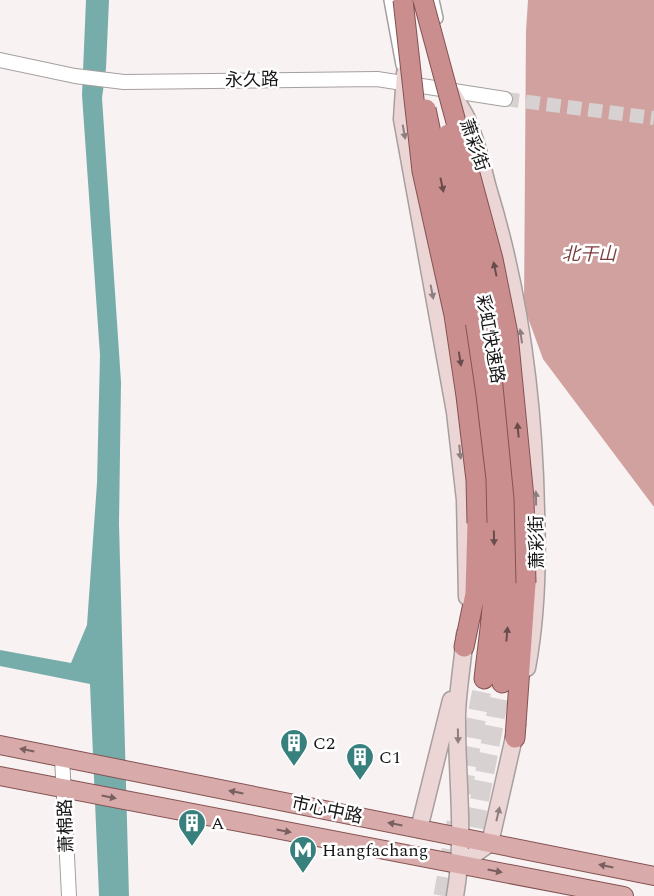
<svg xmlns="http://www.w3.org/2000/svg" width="654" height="896" viewBox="0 0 654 896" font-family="Spectral,'Noto Sans SC',serif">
	<rect width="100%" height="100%" fill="#f9f2f2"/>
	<path fill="#d1a1a0" d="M528,0h126v507l-111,-148 -19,-52 2,-276z"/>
	<path fill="#76adaa" d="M86,0h23l-3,68 -4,30 19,284 -2,142 10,372h-30l-9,-212 -90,-18v-16l71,13 16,-38 10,-142 3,-128 -18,-260z"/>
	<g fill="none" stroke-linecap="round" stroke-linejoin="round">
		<path stroke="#d7d1d1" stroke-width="14" stroke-dasharray="14 7" stroke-linecap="butt" d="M505,99l149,19"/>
		<path stroke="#d7d1d1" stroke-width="19" stroke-dasharray="19 9" stroke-linecap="butt" d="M462,793l22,-114
			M469,855l33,-172
			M443,896l13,-74"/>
		<defs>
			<path id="minor" d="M390,0l12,65
				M433,0l4,18"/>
			<path id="tertiary" d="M0,60l75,16 49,6 253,-3 128,20
				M62,757l7,139"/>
			<path id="secondary" d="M405,73l-3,46 53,293 10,88 2,97
				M452,93c5,9 11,17 15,26 10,22 15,47 21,69 32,104 46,214 48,322 2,54 1,105 -9,158
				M419,829l32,-129
				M461,864l29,-21 27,-119
				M455,896c11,-61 1,-121 2,-182 1,-27 6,-53 8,-80"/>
			<path id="primary" d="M0,745l654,131
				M0,776l624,120"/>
			<path id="trunk" d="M486,314c25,127 30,240 16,369
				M469,316c16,91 28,183 24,276 -1,29 -6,58 -9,87
				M464,647l11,-53 2,-71
				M515,738l11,-155"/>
		</defs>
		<use href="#minor" stroke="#a59f9f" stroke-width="14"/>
		<use href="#tertiary" stroke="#a59f9f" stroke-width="16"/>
		<use href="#secondary" stroke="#a59f9f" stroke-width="19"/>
		<use href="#primary" stroke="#845252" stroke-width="20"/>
		<use href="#trunk" stroke="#845252" stroke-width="21"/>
		<use href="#minor" stroke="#fff" stroke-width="11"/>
		<use href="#tertiary" stroke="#fff" stroke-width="14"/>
		<use href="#secondary" stroke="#ecd5d5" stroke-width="16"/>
		<use href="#primary" stroke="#d8aaaa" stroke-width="18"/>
		<use href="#trunk" stroke="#cb8e8e" stroke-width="19"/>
		<defs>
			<path id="trunk-bridge" d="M403,0l19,171 32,144 12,81 10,84 1,43
				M423,0l70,259 15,75 16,164 2,85
				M426,109l43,207
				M448,134l38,180"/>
		</defs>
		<use href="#trunk-bridge" stroke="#845252" stroke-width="21" stroke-linecap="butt"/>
		<use href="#trunk-bridge" stroke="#cb8e8e" stroke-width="19"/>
	</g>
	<defs><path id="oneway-solid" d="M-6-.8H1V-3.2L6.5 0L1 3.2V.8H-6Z" transform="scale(1.25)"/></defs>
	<g fill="#8d7f7f">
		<use href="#oneway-solid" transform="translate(404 132) rotate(80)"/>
		<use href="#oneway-solid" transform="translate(432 292) rotate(79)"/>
		<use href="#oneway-solid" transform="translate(521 336) rotate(-98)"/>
		<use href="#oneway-solid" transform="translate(460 452) rotate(84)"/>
		<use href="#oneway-solid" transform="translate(536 498) rotate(-91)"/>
		<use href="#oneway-solid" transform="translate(458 736) rotate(89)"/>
		<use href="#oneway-solid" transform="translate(498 814) rotate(-77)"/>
	</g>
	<g fill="#694c4c">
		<use href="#oneway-solid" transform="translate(442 185) rotate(78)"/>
		<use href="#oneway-solid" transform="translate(495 269) rotate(-102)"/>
		<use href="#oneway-solid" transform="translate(460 359) rotate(81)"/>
		<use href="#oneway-solid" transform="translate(518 430) rotate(-95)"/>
		<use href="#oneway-solid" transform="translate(494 538) rotate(89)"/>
		<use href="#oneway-solid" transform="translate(507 634) rotate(-85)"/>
	</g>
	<g fill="#786060">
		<use href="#oneway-solid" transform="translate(27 750) rotate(-169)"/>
		<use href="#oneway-solid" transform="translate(236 792) rotate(-169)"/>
		<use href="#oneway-solid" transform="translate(109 797) rotate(11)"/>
		<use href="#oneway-solid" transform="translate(395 824) rotate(-169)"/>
		<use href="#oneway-solid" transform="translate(284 831) rotate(11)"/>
		<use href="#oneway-solid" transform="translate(606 866) rotate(-168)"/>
		<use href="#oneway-solid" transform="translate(495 871) rotate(11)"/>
	</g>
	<defs>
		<symbol id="building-pin" viewBox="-11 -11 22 30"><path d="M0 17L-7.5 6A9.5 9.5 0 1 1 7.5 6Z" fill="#37807d" stroke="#fff"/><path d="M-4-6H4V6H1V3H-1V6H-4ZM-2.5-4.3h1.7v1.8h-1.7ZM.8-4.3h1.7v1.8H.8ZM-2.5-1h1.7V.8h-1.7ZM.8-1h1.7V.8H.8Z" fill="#fff"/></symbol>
		<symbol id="metro-pin" viewBox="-11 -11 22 30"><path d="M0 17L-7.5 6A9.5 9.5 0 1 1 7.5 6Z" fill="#37807d" stroke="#fff"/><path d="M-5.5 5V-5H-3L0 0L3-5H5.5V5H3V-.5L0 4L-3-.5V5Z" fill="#fff"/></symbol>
	</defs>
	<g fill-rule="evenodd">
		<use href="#building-pin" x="278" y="727" width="32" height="43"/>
		<use href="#building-pin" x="344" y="741" width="32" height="43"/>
		<use href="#building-pin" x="176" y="807" width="32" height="43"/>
		<use href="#metro-pin" x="287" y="834" width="32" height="43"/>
	</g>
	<g text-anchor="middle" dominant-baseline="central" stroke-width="5" stroke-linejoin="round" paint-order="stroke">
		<g font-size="18" fill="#181616" stroke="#fff">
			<text transform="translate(252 80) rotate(-1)">永久路</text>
			<text transform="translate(474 145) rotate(71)">萧彩街</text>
			<text transform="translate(490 339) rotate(80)">彩虹快速路</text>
			<text transform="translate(537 542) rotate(-91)">萧彩街</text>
			<text transform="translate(327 810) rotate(12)">市心中路</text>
			<text transform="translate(66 826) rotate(-92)">萧棉路</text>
		</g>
		<g font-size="18" font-style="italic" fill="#7c3d3e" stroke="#fff">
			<text x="589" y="254">北干山</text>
		</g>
		<g font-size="18" fill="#181616" stroke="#fff" text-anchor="start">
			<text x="313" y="743">C2</text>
			<text x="379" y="757">C1</text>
			<text x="211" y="823">A</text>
			<text x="322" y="850">Hangfachang</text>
		</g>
	</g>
</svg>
